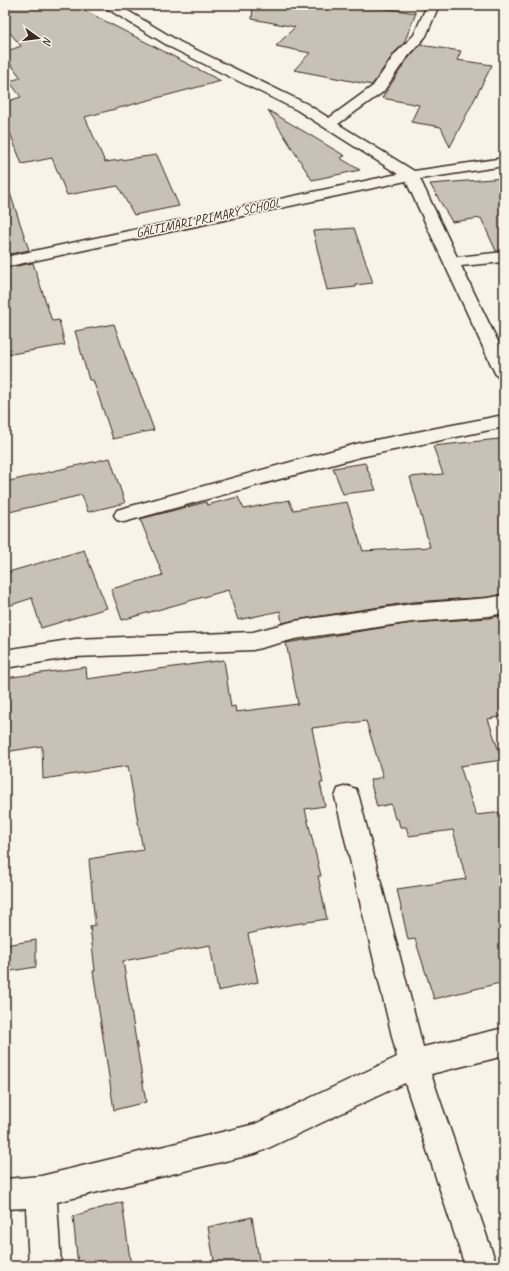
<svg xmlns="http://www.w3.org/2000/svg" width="509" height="1271" viewBox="0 0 509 1271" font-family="Caveat,sans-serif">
	<rect width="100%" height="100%" fill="#f7f3e8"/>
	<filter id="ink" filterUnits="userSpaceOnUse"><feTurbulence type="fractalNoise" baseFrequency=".025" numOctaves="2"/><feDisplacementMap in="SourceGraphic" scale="8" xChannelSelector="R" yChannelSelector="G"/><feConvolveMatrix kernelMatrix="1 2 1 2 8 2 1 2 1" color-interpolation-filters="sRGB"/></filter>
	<g filter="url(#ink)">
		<path fill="#c8c1b6" stroke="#3b2a1e" d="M5,5h69l147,76 -136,36 20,45 52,-7 22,51 -45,9 -16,-29 -51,9 -15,-37 -30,6 -17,-44v-18l16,-5 -12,-16 12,-3 -16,-22v-4l16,-6 -16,-19z
			M253,5h123l-1,2 41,6 -12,30 -10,10 -22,32 -78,-15 16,-17 -34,-7 19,-19 -43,-8z
			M420,45l41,6 -4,9 35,5 -42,82 -9,-20 -30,-5 8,-17 -37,-7 24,-37z
			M268,110l77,46 -5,2 20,12 -48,10z
			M504,178v73h-8l-15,-33 -29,4 -22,-38z
			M10,193l19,57 -24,5v-61z
			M354,228l19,55 -18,2 1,2 -29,3 -14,-59z
			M33,263l19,58 7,-1 6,25 -60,10v-87z
			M114,324l19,55h2l19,51 -41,9 -20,-59h-4l-14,-49z
			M499,439l5,14v141l-15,3 -77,5 -117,18 -13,3 -2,-12 -42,9 -10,-30 -106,30 -11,-31 52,-14 -23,-56 66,-17 1,3 31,-8 6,12 45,-9 4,10 54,-8 16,49 67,-4 -20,-70 33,-3 -10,-28z
			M110,458l15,45 -37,9 -6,-17 -77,18v-31z
			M365,463l11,27 -33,4 -10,-26z
			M84,550l23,58 -66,20 -9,-30 -27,9v-34z
			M504,615v101l-16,3 14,41 -42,6 16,49 28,-3v170l-70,17 -19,-60 -7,1 -11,-51 69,-10 -13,-49 -44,6 -3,-9h-6l-2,-8h-3l-4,-15 -14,3 -7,-27 13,-3 -17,-56 -54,7 11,55h-3l5,23 -20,3 16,67h-3l9,43 -45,7 -34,8 10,48 -40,9 -8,-46 -87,16 23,141 -32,8 -21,-139h2l-5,-45 5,-1 -6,-66 54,-9 -15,-84 -85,13 -1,-33 -37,6v-74l81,-11 1,12 137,-19 7,47 4,-1 1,6 62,-8 -12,-61 126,-20 77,-5z
			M36,940v27l-31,5v-27z
			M122,1202l9,64h-53l-5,-50z
			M252,1217l8,49h-45l-7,-39z"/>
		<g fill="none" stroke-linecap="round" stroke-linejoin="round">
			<defs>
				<path id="minor" d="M104,5h14l62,37 127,62 22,14 44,-32 22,-32 19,-19 13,-30h12l-13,31 -21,24 -22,32 -45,32 76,47 90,-13v8l-84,13 37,78 47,-5v10l-43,4 43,88v25l-6,-2 -3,-4 -89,-192 -401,86v-10l393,-83 -101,-64 -125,-62 -66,-40z
					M504,415v12l-144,30 -236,65 -7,-2 -3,-5 3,-5 7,-2 236,-65z
					M504,595v18l-15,3 -77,6 -117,17 -42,11 -178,7 -70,11v-18l70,-11 178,-7 42,-11 117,-17 77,-6z
					M347,786l9,3 3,8 64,250 81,-19v28l-73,18 66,192h-32l-60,-183 -147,70 -201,49 4,64h-32l-3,-58 -21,1v-30l36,-3 214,-52 142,-67 -62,-260 3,-8z"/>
			</defs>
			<use href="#minor" stroke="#3b2a1e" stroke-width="3"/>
			<use href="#minor" fill="#f7f3e8" fill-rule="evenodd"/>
		</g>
	</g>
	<g text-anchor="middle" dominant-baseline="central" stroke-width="3" stroke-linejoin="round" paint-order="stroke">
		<g font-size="13" fill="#3b2a1e" stroke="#f7f3e8">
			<text transform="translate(208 218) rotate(-12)">GALTIMARI PRIMARY SCHOOL</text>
		</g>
	</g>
	<rect width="509" height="1271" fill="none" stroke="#f7f3e8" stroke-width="20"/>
	<rect x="10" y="10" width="489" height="1251" fill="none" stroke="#3b2a1e" stroke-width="1.5" filter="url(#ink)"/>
	<g transform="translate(38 38) rotate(104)" stroke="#f7f3e8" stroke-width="3" paint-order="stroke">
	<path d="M0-3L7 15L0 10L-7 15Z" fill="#3b2a1e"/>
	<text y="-6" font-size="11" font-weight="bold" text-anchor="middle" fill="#3b2a1e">N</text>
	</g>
</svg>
